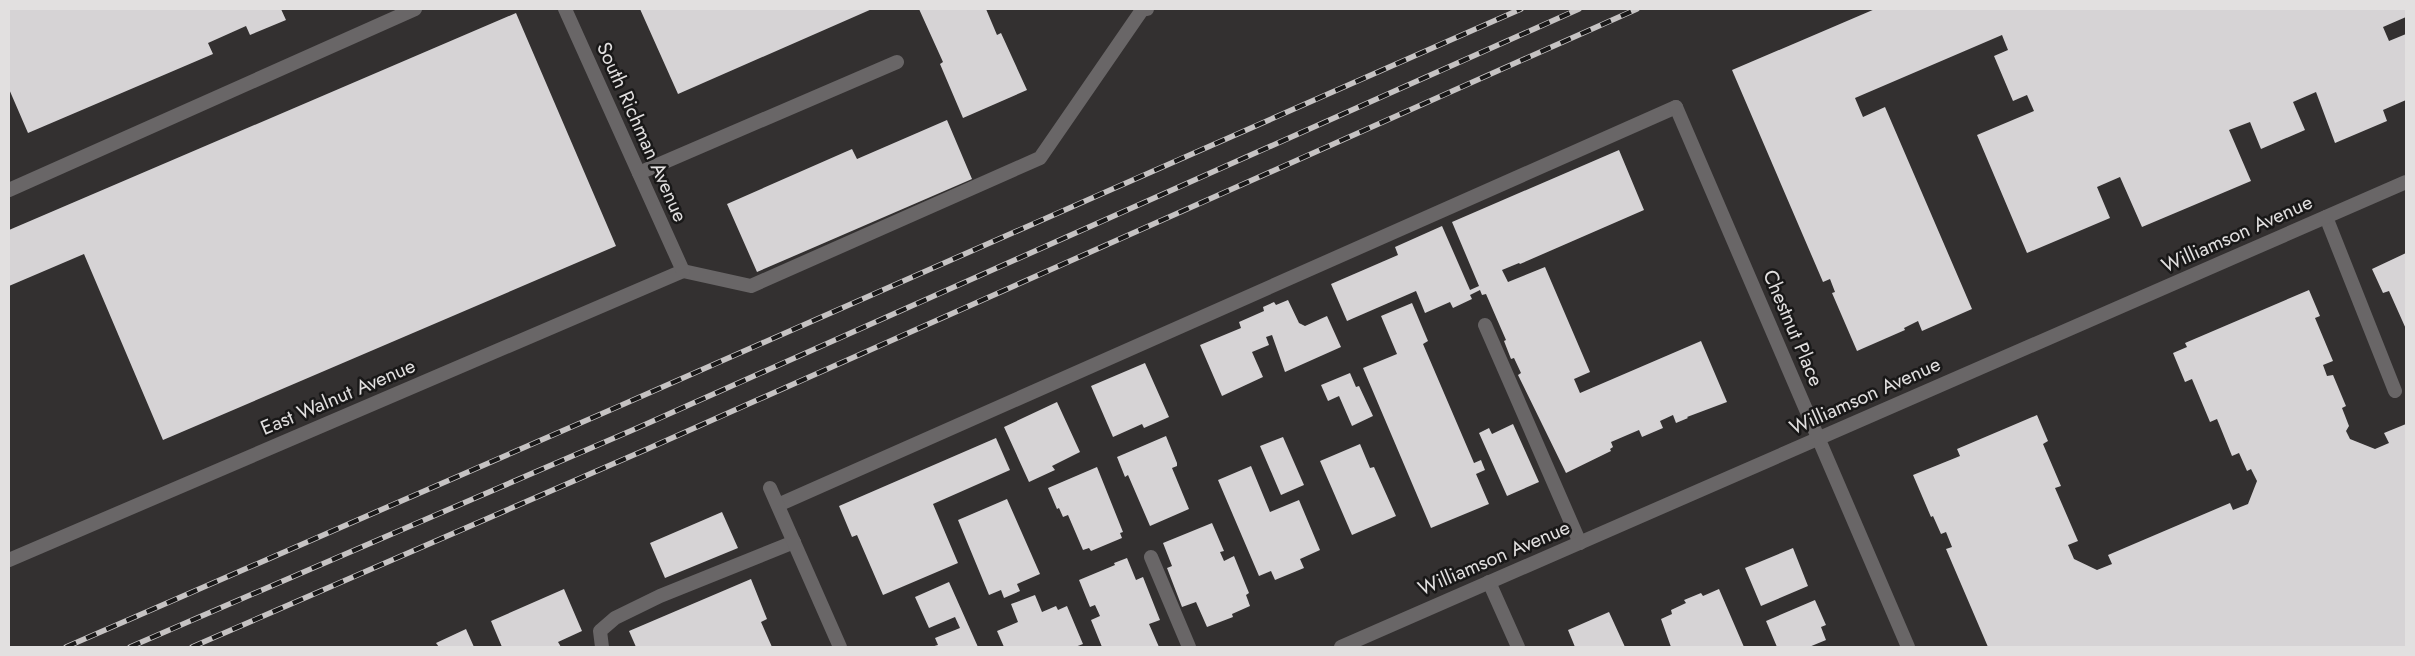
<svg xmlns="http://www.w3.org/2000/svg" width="2415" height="656" viewBox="0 0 2415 656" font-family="Jost,sans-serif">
	<rect width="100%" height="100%" fill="#333030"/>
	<path fill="#d6d3d5" d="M9,9h272l5,11 -36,15 -4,-9 -38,17 5,11 -185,79 -19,-44z
		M640,9h232l-194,85z
		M919,9h67l11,26 4,-2 26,57 -64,28 -23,-54 3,-2z
		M1875,9h531v8l-23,10 6,14 17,-7v66l-23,10 4,11 -52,22 -19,-51 -23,10 12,28 -44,19 -11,-27 -21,8 22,51 -109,46 -22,-50 -23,10 13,31 -83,35 -50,-118 57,-24 -7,-16 -14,6 -19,-45 14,-6 -6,-15 -147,63 8,19 22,-10 87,202 -50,22 -4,-10 -14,7 1,2 -48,21 -25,-58 3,-1 -5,-13 -7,3 -91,-212z
		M516,13l100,233 -453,194 -79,-186 -75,32v-56z
		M947,120l25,59 -215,93 -30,-68 125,-55 5,10z
		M1619,150l25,60 -124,54 -1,-1 -17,7 6,12 37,-15 45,105 -16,7 6,14 121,-52 26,61 -40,15 1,1 -12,5 -3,-8 -13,6 3,7 -21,9 -3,-7 -28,12 2,5 -3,2 1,2 -45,22 -48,-98 3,-2 -7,-15 -3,1 -7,-18 2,-1 -20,-46 -4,1 -2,-5 -10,5 2,4 -19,9 -3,-6 -25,11 -9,-22 -69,30 -16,-37 67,-29 -3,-8 47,-21 28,64 9,-4 -27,-64z
		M2406,253v76l-17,-38 -6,2 -11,-24z
		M2309,290l11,26 -5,2 18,43 -10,4 4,11 6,-1 13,31 -4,2 7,18 -3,5 4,8 25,10 14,-6 -5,-10 22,-9v223h-418l-42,-98 6,-2 -6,-15 -5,2 -8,-18 -2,1 -18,-42 47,-19 -3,-7 80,-34 11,26 -5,3 18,42 -6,2 23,53 -10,4 6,14 23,11 15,-6 -4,-9 122,-52 3,7 15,-6 9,-23 -6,-12 -4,2 -8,-18 -7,3 -15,-37 -7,3 -18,-43 -7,3 -12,-29 14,-6 -2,-4z
		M1288,300l11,23 6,3 22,-10 14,31 -56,25 -13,-37 -6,2 3,8 -17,7 11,25 -41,19 -22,-51 41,-17 -2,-6 25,-11 -1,-4 11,-5 2,3z
		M1412,303l16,38 -5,3 51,119 7,-3 4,10 -9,4 13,30 -58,24 -68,-160 34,-14 -16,-38z
		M1145,363l24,54 -25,11 -2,-4 -29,13 -22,-51z
		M1350,373l6,14 3,-1 14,30 -21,10 -13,-30 -11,5 -7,-16z
		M1057,402l23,50 -28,14 3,4 -26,12 -25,-55z
		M1513,424l26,58 -32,14 -28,-63 10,-5 3,6z
		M1166,436l11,27v3l-5,2 17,41 -39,17 -22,-51 -3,2 -8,-20z
		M1283,437l21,48 -23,10 -21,-49z
		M996,438l14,32 -77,34 25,59 -75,32 -26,-60 -5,2 -13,-31z
		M1360,444l10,24 4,-1 22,49 -44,19 -32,-74z
		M1251,466l19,46 29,-12 21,50 -20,9 4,9 -29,12 -4,-9 -12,5 -41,-96z
		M1097,467l26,65 -3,1 2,5 -31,13 -2,-3 -6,2 -15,-35 -5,2 -4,-9 -2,1 -9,-21z
		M1007,499l33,75 -23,10 3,7 -16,7 -3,-8 -12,5 -31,-75z
		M722,512l16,36 -73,30 -15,-35z
		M1212,523l12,28 -4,1 4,9 10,-5 15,37 -3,2 4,11 -18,8 1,3 -26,10 -11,-25 -14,5 -15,-39 5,-2 -9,-23z
		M1793,548l15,38 -47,20 -16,-38z
		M1127,558l9,22 7,-3 17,43 -11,4 10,23h-57l-11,-27 9,-4 -5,-11 -5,2 -11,-27 36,-15 -1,-2z
		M751,579l16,40 -6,3 11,25h-136l-7,-16z
		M949,582l29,65h-47l7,-2 -3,-7 25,-10 -5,-11 -26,11 -14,-31z
		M564,589l18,42 -24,11 3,5h-59l-11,-26z
		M1719,589l25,58h-73l-10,-28 11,-5 -1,-4 15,-7 -2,-3 17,-7 2,3z
		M1035,595l7,17 14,-6 2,4 9,-4 16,38 -8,3h-71l-7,-16 21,-9 -7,-18z
		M1815,600l11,25 -5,2 5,13 -17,7h-32l-11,-26z
		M1609,612l16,35h-50l-7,-17z
		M466,629l8,18h-35l-3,-4z"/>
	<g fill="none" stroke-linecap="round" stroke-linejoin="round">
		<path stroke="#696667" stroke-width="14" d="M639,173l258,-111
			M9,190l406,-181
			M2326,217l69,174
			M683,271l68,15 289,-128 102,-148 5,-1
			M1485,325l95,218
			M778,505l898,-398
			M1151,557l38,90
			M1489,582l29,65
			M602,647l-2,-16 15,-13 45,-22 134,-54"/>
		<path stroke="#696667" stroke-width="14" d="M1676,107l232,540
			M770,488l70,159
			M9,560l674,-289
			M1341,647l1065,-465"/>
		<path stroke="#696667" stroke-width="14" d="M565,9l118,262"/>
		<defs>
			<path id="rail" d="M66,647l558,-243 897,-395
				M130,647l505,-218 944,-420
				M192,647l453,-197 992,-441"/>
		</defs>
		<use href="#rail" stroke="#c6c3c3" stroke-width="5.5"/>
		<use href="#rail" stroke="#191818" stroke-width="4" stroke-dasharray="11" stroke-linecap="butt"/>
	</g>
	<g text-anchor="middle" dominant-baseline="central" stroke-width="5" stroke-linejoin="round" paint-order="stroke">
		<g font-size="20" fill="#e2e0e0" stroke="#191818">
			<text transform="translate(642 132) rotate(66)">South Richman Avenue</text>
			<text transform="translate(2237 234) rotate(-24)">Williamson Avenue</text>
			<text transform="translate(1793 328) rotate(67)">Chestnut Place</text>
			<text transform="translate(1865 396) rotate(-24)">Williamson Avenue</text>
			<text transform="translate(338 397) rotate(-23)">East Walnut Avenue</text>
			<text transform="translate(1494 558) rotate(-23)">Williamson Avenue</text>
		</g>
	</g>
	<rect width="2415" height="656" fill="none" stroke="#e2e0e0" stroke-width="20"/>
</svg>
